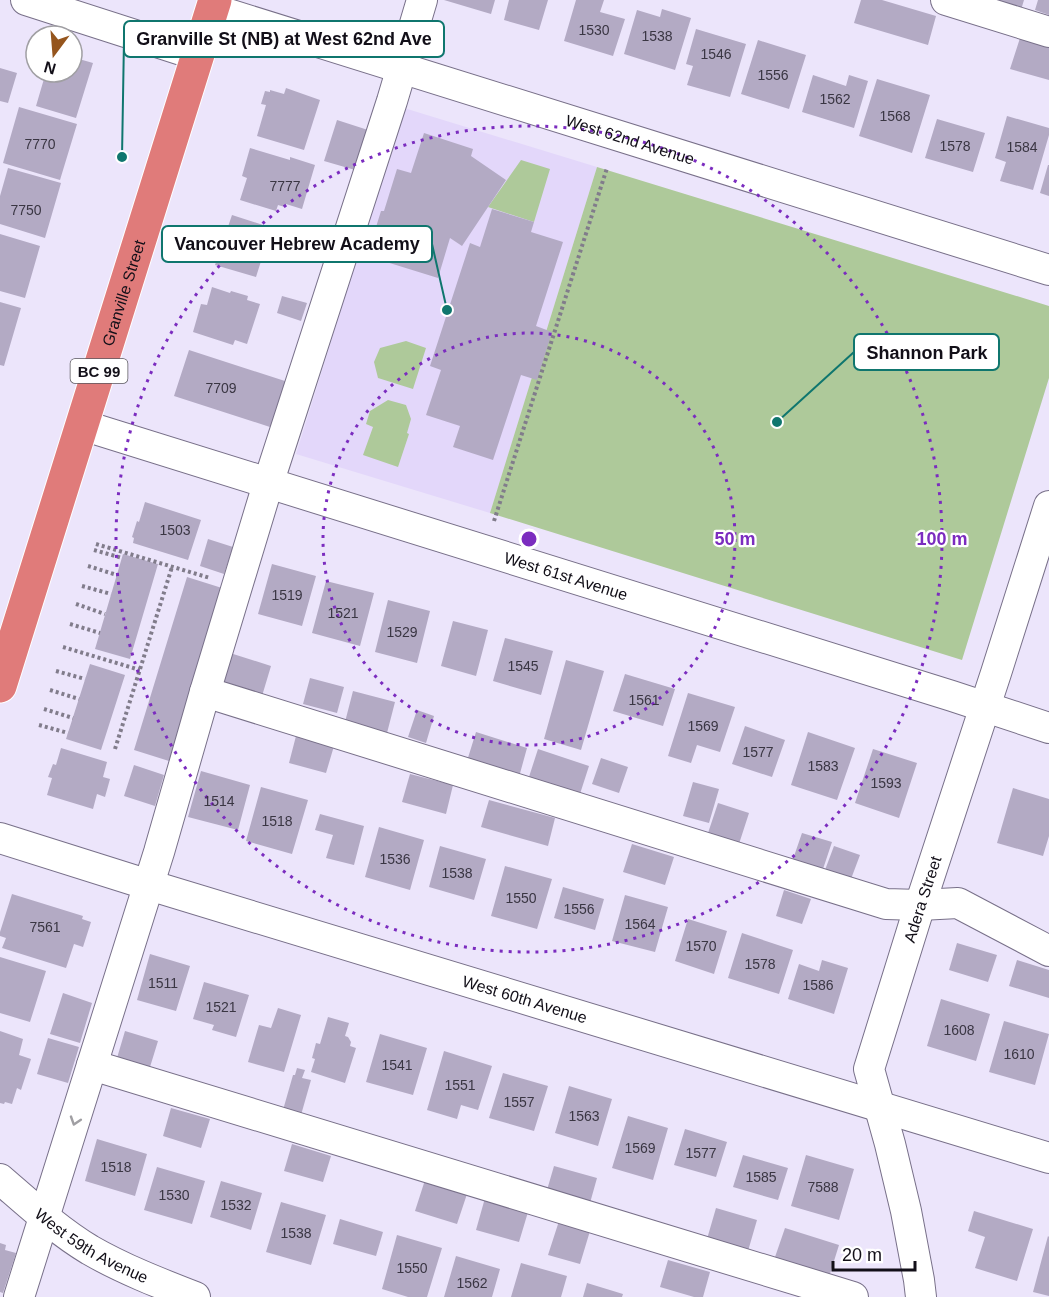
<svg xmlns="http://www.w3.org/2000/svg" width="1049" height="1297" viewBox="0 0 1049 1297" font-family="Helvetica,sans-serif">
	<rect width="100%" height="100%" fill="#ece5fb"/>
	<path fill="#e3d7fa" d="M404,108l193,59 -107,346 -194,-59z"/>
	<path fill="#aec99a" d="M521,160l29,9 -16,53 -46,-15z
		M597,167l452,139v72l-87,282 -472,-147z
		M406,341l20,7 -13,41 -35,-11 -4,-16 6,-14z
		M388,400l18,5 5,14 -4,14 2,1 -11,33 -35,-12 10,-28 -7,-3 4,-13z"/>
	<path fill="#b3aac4" d="M444,0h51l-4,14z
		M509,0h39l-9,30 -35,-10z
		M576,0h28l-4,12 25,7 -12,37 -49,-15z
		M861,0h21l54,16 -8,29 -74,-22z
		M995,0h29l-3,10z
		M1038,0h11v15l-14,-5z
		M662,9l29,9 -16,52 -51,-16 13,-44 23,7z
		M696,29l50,15 -16,53 -43,-12 6,-19 -7,-2z
		M1020,38l29,8v34l-39,-11z
		M758,40l48,15 -17,54 -48,-15z
		M72,57l21,6 -17,55 -40,-12 10,-34h26z
		M0,68l17,5 -9,30 -8,-2z
		M813,75l33,11 3,-11 19,6 -14,47 -52,-16z
		M877,79l53,16 -18,58 -53,-17z
		M286,88l34,12 -16,50 -47,-14 9,-31 -5,-1 4,-13 5,1v-2l14,4z
		M19,107l58,17 -17,56 -57,-17z
		M1007,116l42,12v7l-16,55 -33,-9 6,-19 -11,-4z
		M937,119l48,14 -12,39 -48,-14z
		M337,120l31,10 -13,40 -31,-9z
		M424,133l49,16 -2,7 35,24 -44,66 -12,-8 -12,40 -71,-22 14,-45h3l13,-42 14,4z
		M250,148l40,12v-3l25,8 -13,44 -16,-5 -1,3 -7,-2 -2,6 -36,-11 7,-22 -5,-2z
		M1048,165h1v31l-9,-3z
		M8,168l53,15 -16,55 -45,-14v-28z
		M492,209l42,13 -3,10 32,10 -27,84 16,6 -15,48 -16,-5 -28,85 -40,-13 7,-21 -34,-11 15,-45 -11,-4 40,-123 10,4z
		M232,215l34,11 -4,12 6,1 -12,38 -41,-12z
		M0,234l40,12 -15,52 -25,-7z
		M212,287l18,6 1,-2 17,5 -1,4 13,4 -13,40 -12,-4 -2,5 -40,-13 8,-28 6,1z
		M282,296l25,7 -6,18 -24,-8z
		M0,302l21,6 -17,58 -4,-1z
		M189,350l99,32 -15,46 -99,-32z
		M145,502l56,18 -13,40 -55,-17 1,-5 -2,-1 5,-16 2,1z
		M208,539l25,8 -9,27 -24,-8z
		M123,554l35,10 -28,95 -35,-10z
		M272,564l44,12 -14,50 -44,-12z
		M187,577l35,11 -53,173 -35,-11z
		M326,581l48,12 -14,53 -48,-13z
		M388,600l42,11 -13,52 -42,-11z
		M453,621l35,9 -12,46 -35,-10z
		M505,638l48,13 -12,44 -48,-14z
		M230,653l41,13 -9,30 -41,-13z
		M566,660l38,11 -23,79 -37,-11z
		M90,664l35,11 -24,75 -35,-11z
		M625,674l50,15 -12,37 -50,-15z
		M310,678l34,9 -7,26 -34,-9z
		M353,691l42,11 -8,31 -42,-11z
		M688,693l47,14 -15,45 -23,-7 -6,18 -23,-7z
		M417,710l17,6 -8,27 -18,-6z
		M745,726l40,14 -13,37 -40,-13z
		M476,732l51,16 -8,29 -52,-16z
		M808,732l47,16 -18,52 -46,-15z
		M296,736l38,10 -8,27 -37,-10z
		M61,748l46,14 -4,15 7,2 -5,18 -8,-3 -4,15 -46,-14 5,-17 -4,-1 5,-13 3,1z
		M538,749l51,17 -10,31 -51,-17z
		M873,749l44,14 -18,55 -44,-15z
		M601,758l27,9 -9,26 -27,-9z
		M134,765l30,10 -9,31 -31,-10z
		M201,771l49,14 -12,45 -50,-13z
		M410,774l43,11 -7,29 -44,-12z
		M693,782l26,7 -10,34 -26,-7z
		M261,787l47,13 -16,54 -46,-13z
		M1013,788l36,11v37l-6,20 -46,-13z
		M489,800l66,18 -7,28 -67,-19z
		M718,803l31,10 -11,34 -31,-11z
		M320,814l44,12 -10,39 -28,-7 7,-23 -18,-5z
		M379,827l45,13 -14,50 -45,-13z
		M802,833l30,9 -10,30 -30,-10z
		M632,844l42,13 -9,28 -42,-13z
		M440,846l46,13 -12,41 -45,-13z
		M834,846l26,9 -9,24 -26,-9z
		M505,866l47,13 -15,50 -46,-13z
		M563,887l41,12 -9,31 -41,-12z
		M784,890l27,9 -9,25 -26,-8z
		M12,894l71,22 -1,3 9,3 -8,25 -9,-3 -8,24 -64,-20 4,-10 -6,-2v-4z
		M625,895l43,12 -13,45 -43,-11z
		M688,919l39,12 -13,43 -39,-13z
		M742,933l51,17 -14,44 -51,-16z
		M957,943l40,12 -9,27 -39,-12z
		M150,954l40,12 -14,45 -39,-11z
		M0,957l46,14 -16,51 -30,-9z
		M822,960l26,8 -14,46 -46,-15 11,-35 20,7z
		M1017,960l32,10v28l-40,-12z
		M204,982l45,13 -13,42 -24,-7 2,-5 -21,-6z
		M63,993l29,10 -12,40 -30,-9z
		M941,999l49,15 -14,47 -49,-15z
		M278,1008l23,7 -17,57 -36,-10 11,-37 12,3z
		M328,1017l21,6 -4,13 3,1 3,5 -1,4 6,2 -11,35 -34,-11 4,-13 -3,-1 4,-15 4,1z
		M1004,1021l45,13 -14,51 -46,-13z
		M0,1031l23,8 -4,16 12,4 -10,31 -4,-2 -5,16 -7,-2 -1,2 -4,-1z
		M125,1031l33,10 -8,26 -33,-9z
		M380,1034l47,14 -14,47 -47,-13z
		M48,1038l31,9 -11,36 -31,-9z
		M444,1051l48,15 -14,44 -17,-5 -4,14 -30,-9z
		M297,1068l8,2 -3,8 9,2 -10,35 -18,-5 10,-35h2z
		M503,1073l45,13 -14,45 -45,-13z
		M569,1086l43,13 -14,47 -43,-13z
		M171,1108l39,11 -9,29 -38,-12z
		M628,1116l40,12 -15,52 -41,-12z
		M685,1129l42,13 -11,35 -42,-12z
		M97,1139l50,15 -12,42 -50,-15z
		M292,1144l39,12 -8,26 -39,-11z
		M743,1155l45,13 -10,32 -45,-13z
		M806,1155l48,14 -15,51 -48,-14z
		M554,1166l43,12 -7,25 -43,-13z
		M157,1167l48,14 -13,43 -48,-14z
		M425,1180l42,14 -10,30 -42,-13z
		M221,1181l41,12 -11,37 -41,-13z
		M485,1198l43,14 -9,30 -43,-12z
		M281,1202l45,13 -15,50 -45,-13z
		M716,1208l41,12 -9,31 -41,-12z
		M974,1211l59,18 -16,52 -42,-13 10,-31 -17,-6z
		M340,1219l43,13 -7,24 -43,-12z
		M559,1221l31,10 -10,33 -32,-9z
		M785,1228l54,17 -10,32 -55,-17z
		M397,1235l45,13 -15,49h-19l-26,-8z
		M1048,1236l1,1v59l-16,-4z
		M0,1243l6,2 -1,5 11,3 -13,40 -3,-1z
		M456,1256l44,13 -8,28h-48z
		M668,1260l42,12 -7,25h-9l-34,-10z
		M521,1263l46,13 -6,21h-50z
		M587,1283l36,11 -1,3h-39z"/>
	<g fill="none" stroke-linecap="round" stroke-linejoin="round">
		<defs>
			<g id="minor">
				<path d="M26,0l171,55"/>
				<path d="M946,0l103,32"/>
				<path id="s1" d="M212,9l837,261"/>
				<path id="s2" d="M82,425l870,271 97,32"/>
				<path d="M205,692l681,212 34,1 38,-2 91,48"/>
				<path id="s3" d="M0,838l149,47 900,273"/>
				<path d="M92,1065l761,232"/>
				<path id="s4" d="M0,1179c29,25 57,51 90,71 33,19 69,33 105,47"/>
				<path d="M19,1297l140,-445 46,-160 63,-208 124,-383 30,-101"/>
				<path id="s5" d="M921,1297l-2,-17 -13,-69 -16,-67 -21,-75 51,-164 76,-232 53,-167"/>
			</g>
			<g id="highway">
				<path id="s6" d="M0,686l215,-686"/>
			</g>
		</defs>
		<use href="#minor" stroke="#787089" stroke-width="32"/>
		<use href="#highway" stroke="#fff" stroke-width="35"/>
		<path stroke="#817c8b" stroke-width="4" stroke-dasharray="3 3" stroke-linecap="butt" d="M494,521l113,-353
			M96,544l114,34
			M94,550l28,8
			M88,566l29,9
			M82,586l29,8
			M76,604l29,10
			M70,624l30,9
			M63,647l77,23
			M56,671l29,8
			M50,690l29,9
			M44,709l29,9
			M39,725l29,8
			M115,749l57,-182"/>
		<use href="#minor" stroke="#fff" stroke-width="30"/>
		<use href="#highway" stroke="#e07b7a" stroke-width="33"/>
	</g>
	<defs><path id="oneway-chevron" d="M-2-3.5L2.5 0L-2 3.5" fill="none" stroke-width="1.6" stroke-linecap="round" stroke-linejoin="round" transform="scale(1.5)"/></defs>
	<use stroke="#a09fa3" href="#oneway-chevron" transform="translate(75 1121) rotate(108)"/>
	<g fill="none" stroke="#7b2cbf" stroke-width="3" stroke-dasharray="3 6">
		<circle cx="529" cy="539" r="206"/>
		<circle cx="529" cy="539" r="413"/>
	</g>
	<g text-anchor="middle" dominant-baseline="central" stroke-width="4.5" stroke-linejoin="round" paint-order="stroke">
		<g font-size="14" fill="#3a3643">
			<text x="594" y="30">1530</text>
			<text x="657" y="36">1538</text>
			<text x="716" y="54">1546</text>
			<text x="773" y="75">1556</text>
			<text x="835" y="99">1562</text>
			<text x="895" y="116">1568</text>
			<text x="40" y="144">7770</text>
			<text x="955" y="146">1578</text>
			<text x="1022" y="147">1584</text>
			<text x="285" y="186">7777</text>
			<text x="26" y="210">7750</text>
			<text x="221" y="388">7709</text>
			<text x="175" y="530">1503</text>
			<text x="287" y="595">1519</text>
			<text x="343" y="613">1521</text>
			<text x="402" y="632">1529</text>
			<text x="523" y="666">1545</text>
			<text x="644" y="700">1561</text>
			<text x="703" y="726">1569</text>
			<text x="758" y="752">1577</text>
			<text x="823" y="766">1583</text>
			<text x="886" y="783">1593</text>
			<text x="219" y="801">1514</text>
			<text x="277" y="821">1518</text>
			<text x="395" y="859">1536</text>
			<text x="457" y="873">1538</text>
			<text x="521" y="898">1550</text>
			<text x="579" y="909">1556</text>
			<text x="640" y="924">1564</text>
			<text x="45" y="927">7561</text>
			<text x="701" y="946">1570</text>
			<text x="760" y="964">1578</text>
			<text x="163" y="983">1511</text>
			<text x="818" y="985">1586</text>
			<text x="221" y="1007">1521</text>
			<text x="959" y="1030">1608</text>
			<text x="1019" y="1054">1610</text>
			<text x="397" y="1065">1541</text>
			<text x="460" y="1085">1551</text>
			<text x="519" y="1102">1557</text>
			<text x="584" y="1116">1563</text>
			<text x="640" y="1148">1569</text>
			<text x="701" y="1153">1577</text>
			<text x="116" y="1167">1518</text>
			<text x="761" y="1177">1585</text>
			<text x="823" y="1187">7588</text>
			<text x="174" y="1195">1530</text>
			<text x="236" y="1205">1532</text>
			<text x="296" y="1233">1538</text>
			<text x="412" y="1268">1550</text>
			<text x="472" y="1283">1562</text>
		</g>
		<rect fill="#fff" stroke="#59575d" stroke-width="1.5" x="70.5" y="359" width="57" height="24" rx="4.5"/>
		<g font-size="15" font-weight="bold" fill="#120f18">
			<text x="99" y="371">BC 99</text>
		</g>
		<g font-size="16" fill="#120f18" stroke="#fff">
			<text stroke="none"><textPath href="#s1" startOffset="438">West 62nd Avenue</textPath></text>
			<text stroke="none"><textPath href="#s6" startOffset="412">Granville Street</textPath></text>
			<text stroke="none"><textPath href="#s2" startOffset="507">West 61st Avenue</textPath></text>
			<text stroke="none"><textPath href="#s5" startOffset="412">Adera Street</textPath></text>
			<text stroke="none"><textPath href="#s3" startOffset="549">West 60th Avenue</textPath></text>
			<text stroke="none"><textPath href="#s4" startOffset="114">West 59th Avenue</textPath></text>
		</g>
	</g>
	<circle cx="529" cy="539" r="9" fill="#7b2cbf" stroke="#fff" stroke-width="3"/>
	<g font-size="18" text-anchor="middle" font-weight="bold" fill="#7b2cbf" stroke="#fff" stroke-width="4.5" stroke-linejoin="round" paint-order="stroke">
		<text x="735" y="545">50 m</text>
		<text x="942" y="545">100 m</text>
	</g>
	<path fill="none" stroke="#0f766e" stroke-width="2" d="M122 157L124 39M447 310L432 244M777 422L854 352"/>
	<g fill="#0f766e" stroke="#fff" stroke-width="2">
		<circle cx="122" cy="157" r="6"/>
		<circle cx="447" cy="310" r="6"/>
		<circle cx="777" cy="422" r="6"/>
	</g>
	<g fill="#fff" stroke="#0f766e" stroke-width="2">
		<rect x="124" y="21" width="320" height="36" rx="6"/>
		<rect x="162" y="226" width="270" height="36" rx="6"/>
		<rect x="854" y="334" width="145" height="36" rx="6"/>
	</g>
	<g font-size="18" text-anchor="middle" font-weight="bold" fill="#120f18">
		<text x="284" y="45">Granville St (NB) at West 62nd Ave</text>
		<text x="297" y="250">Vancouver Hebrew Academy</text>
		<text x="927" y="359">Shannon Park</text>
	</g>
	<g transform="translate(54 54) rotate(196)"><circle r="28" fill="#ffffff" stroke="#a09fa3" stroke-width="1.5"/>
	<path d="M0-4.5L10 22L0 15L-10 22Z" fill="#95551d"/>
	<text y="-9" font-size="16" font-weight="bold" text-anchor="middle" fill="#120f18">N</text>
	</g>
	<path d="M833 1261v9h82v-9" fill="none" stroke="#120f18" stroke-width="3"/>
	<text x="842" y="1261" font-size="18" fill="#120f18" stroke="#ffffff" stroke-width="4.5" paint-order="stroke">20 m</text>
</svg>
